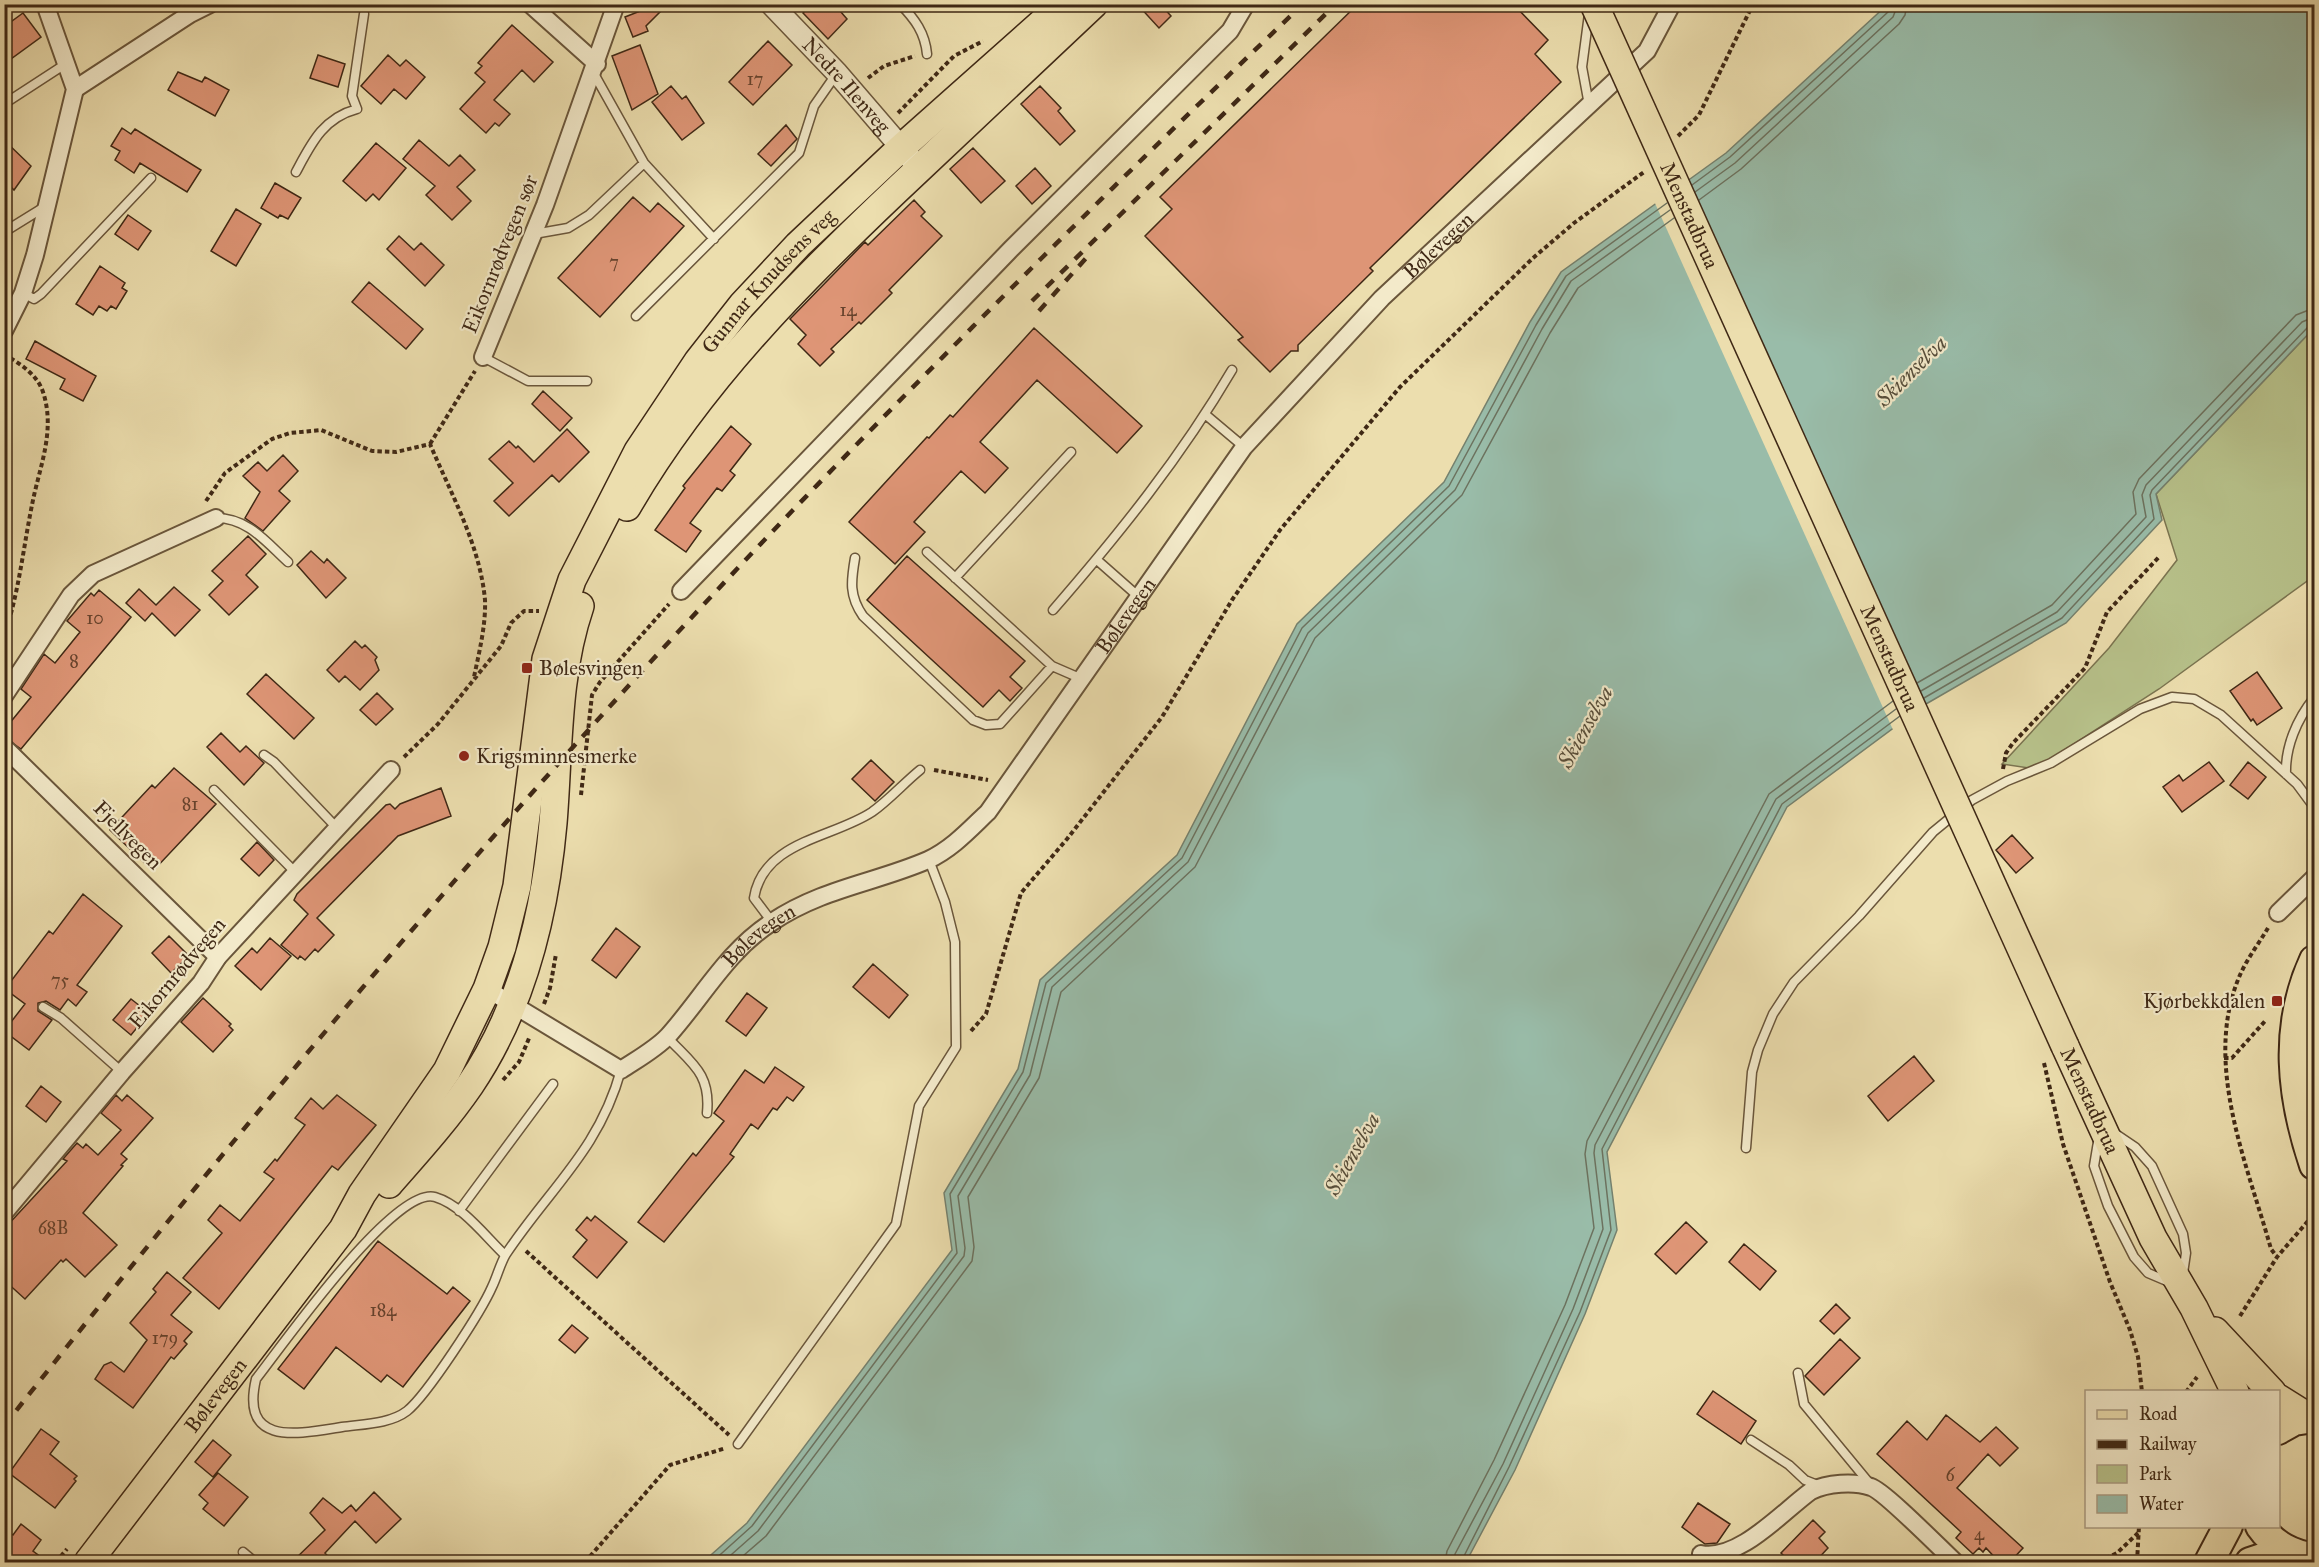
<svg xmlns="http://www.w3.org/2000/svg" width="2319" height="1567" viewBox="0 0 2319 1567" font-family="'IM FELL Great Primer',serif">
	<rect width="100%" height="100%" fill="#ecdeae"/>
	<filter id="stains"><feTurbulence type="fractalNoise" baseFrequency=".00333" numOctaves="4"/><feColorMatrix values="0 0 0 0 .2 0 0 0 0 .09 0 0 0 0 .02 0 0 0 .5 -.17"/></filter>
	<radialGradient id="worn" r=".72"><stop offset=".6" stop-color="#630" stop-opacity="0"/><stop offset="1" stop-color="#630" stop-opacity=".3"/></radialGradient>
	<path fill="#b7c18a" stroke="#7b7450" stroke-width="1.5" d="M2314,328v248l-155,113 -124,80 -33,-5 107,-116 68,-88 -21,-66z"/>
	<path fill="#99bca9" stroke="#75816e" stroke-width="1.5" d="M1887,5h427v323l-158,166 6,26 -96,103 -140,81 -139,103 -180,345 10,78 -32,84 -70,156 -49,92h-763l44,-39 205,-273 -8,-57 74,-124 22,-89 137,-125 120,-231 147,-142 86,-160 31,-50 165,-119z"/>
	<path fill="#ecdeae" d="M1687,177l240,531 -33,24 -240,-531z"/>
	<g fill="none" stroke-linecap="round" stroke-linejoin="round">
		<path stroke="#6c725f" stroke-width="1.5" d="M1692,185l38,-28 158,-145 2,-8
			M1695,192l40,-29 158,-146 5,-13
			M1699,200l42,-31 158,-145 6,-9 2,-11
			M1917,683l135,-78 84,-91 -3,-22 6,-13 157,-164 18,-7
			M1921,691l136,-79 89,-95 -4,-22 4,-10 156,-163 12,-5
			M1924,698l138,-80 92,-99 -4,-24 2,-5 156,-163 6,-2
			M712,1562l40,-36 205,-273 -7,-59 73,-122 23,-89 136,-125 120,-230 147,-142 87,-161 30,-49 101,-73
			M723,1562l35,-31 206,-275 1,-8 -7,-52 72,-121 22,-88 136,-125 120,-229 147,-143 87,-161 29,-48 99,-71
			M736,1562l30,-26 206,-275 2,-14 -6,-50 71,-119 22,-86 134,-125 120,-229 147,-143 88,-162 28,-45 96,-70
			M1445,1562l2,-11 47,-91 71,-155 29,-77 -9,-74 2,-13 182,-347 124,-93
			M1454,1562l1,-8 48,-90 70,-155 30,-80 -9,-76 1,-8 181,-346 120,-90
			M1461,1562l48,-95 71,-155 31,-82 -9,-81 180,-345 118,-88"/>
	</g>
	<path fill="#de9576" stroke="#3f2815" stroke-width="1.5" d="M658,4h10l-22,22 2,5 -15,6 -8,-20z
		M811,4h23l13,15 -19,20 -25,-26z
		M1137,4h23l11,12 -12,12z
		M1358,4h155l35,36 -13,14 26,28 -191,186 3,3 -75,74v6h-7l-21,21 -32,-32 5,-3 -98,-101 27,-27 -12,-12z
		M23,13l18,24 -37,27v-37z
		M512,25l41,37 -19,20 -12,-12 -28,30 16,14 -11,12 -4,-3 -9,10 -26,-24 25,-27 -10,-9 7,-7 -4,-3z
		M768,41l24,24 -39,40 -24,-23z
		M640,45l18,49 -26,16 -20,-54z
		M318,55l27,9 -7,23 -28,-9z
		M388,55l12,11 6,-6 19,17 -19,22 -12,-10 -13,15 -20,-18z
		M178,72l24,10 3,-5 24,13 -14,26 -47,-26z
		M671,86l11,13 4,-3 18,27 -22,17 -30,-38z
		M1040,86l21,22 -3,3 17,20 -15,14 -39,-41z
		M786,125l11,14 -26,27 -13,-12z
		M122,128l9,6 4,-5 66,41 -14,22 -47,-29 -6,10 -19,-13 5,-9 -9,-5z
		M4,140l27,26 -17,24 -3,-3 -7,6z
		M419,140l30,26 11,-11 15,15 -18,17 14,14 -19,19 -26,-25 9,-9 -32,-27z
		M376,143l30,25 -27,32 -6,-6 -7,7 -23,-20z
		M973,148l32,33 -24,22 -31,-34z
		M1035,168l16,18 -19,18 -16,-18z
		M275,183l26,15 -13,21 -8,-4 -2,3 -17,-10z
		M633,197l17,15 8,-9 26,23 -84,91 -42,-39z
		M914,200l11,12 -4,4 21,20 -53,54 3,3 -31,31 -2,-2 -28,27 3,3 -14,14 -22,-22 8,-9 -16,-16 75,-77 3,3z
		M236,209l25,15 -25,42 -25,-15z
		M128,215l23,16 -13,19 -23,-16z
		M399,236l15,14 7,-7 23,22 -19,21 -38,-37z
		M100,266l25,17 -3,5 5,3 -11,18 -5,-3 -4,5 -8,-5 -6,9 -17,-11z
		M369,282l54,47 -17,20 -54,-47z
		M1034,328l108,98 -25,27 -80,-73 -57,62 28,26 -23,25 -24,-22 -47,51 11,10 -30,32 -46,-42 78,-85 2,1 21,-23 3,2z
		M35,341l61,35 -13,25 -23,-12 5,-10 -39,-20z
		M543,391l29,27 -12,13 -28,-27z
		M731,426l20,18 -21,27 5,4 -13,16 -5,-3 -27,35 11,8 -15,21 -31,-22 30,-42 -2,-2z
		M567,429l22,23 -30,30 -7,-7 -43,41 -15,-15 19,-18 -24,-24 20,-18 7,7 2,-2 16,16z
		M283,455l15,16 -19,20 11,10 -27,30 -18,-13 15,-26 -17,-16 15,-14 9,9z
		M248,536l18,18 -20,21 12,12 -29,28 -20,-20 14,-14 -11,-10z
		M311,551l13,12 3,-4 19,19 -20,20 -29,-33z
		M907,556l118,105 -15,16 12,11 -12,13 -11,-11 -16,17 -116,-107z
		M174,587l26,23 -25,26 -23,-23 -7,8 -19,-18 13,-14 17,16z
		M99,590l32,27 -110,132 -17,-12v-7l27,-33 -10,-8 23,-35 11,9 25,-31 -13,-11 24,-28 3,3z
		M355,641l7,7 3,-3 12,12 -2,3 4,10 -19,20 -15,-14 -6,6 -12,-12z
		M2257,672l25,36 -25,17 -4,-6 -2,2 -21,-30z
		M266,674l48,44 -20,21 -47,-45z
		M377,693l16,16 -17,16 -16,-15z
		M221,733l19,19 6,-6 18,17 -20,22 -37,-38z
		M871,760l23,22 -19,19 -23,-22z
		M2209,762l15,19 -42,31 -19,-25 16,-12 4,6z
		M2248,762l18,15 -18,22 -18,-14z
		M174,768l42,36 -63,67 -43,-41 42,-45 3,3z
		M441,788l10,28 -53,20 -81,82 17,17 -16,17 -3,-3 -10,11 -5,-4 -2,3 -17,-14 27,-31 -14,-14 3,-6 89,-89 4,-1 5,5 5,-5z
		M2012,835l21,23 -17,15 -20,-23z
		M257,842l17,18 -15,16 -18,-17z
		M83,894l39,32 -45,59 10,7 -11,14 -8,-7 -8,11 -14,-9 -8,2v8l14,9 -23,30 -25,-19 21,-27 -20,-15 44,-58 4,3z
		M616,928l24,19 -24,31 -24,-18z
		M169,936l20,20 -18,17 -19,-20z
		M270,938l21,18 -30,34 -26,-24 17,-18 5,5z
		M873,964l35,31 -19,23 -36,-31z
		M747,993l20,15 -21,28 -20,-15z
		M203,998l28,26 -2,2 4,4 -20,22 -32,-30z
		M131,999l18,14 -18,22 -18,-15z
		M1914,1056l20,25 -46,40 -20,-25z
		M775,1067l29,20 -11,14 -6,-4 -10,13 -4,-2 -15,21 -7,-5 -21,30 4,3 -70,85 -26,-20 55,-69 3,3 28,-35 -10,-8 31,-43 19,13z
		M41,1086l20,16 -15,20 -20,-16z
		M116,1095l6,6 5,-6 26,23 -32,36 6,5 -6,6 2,1 -40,47 34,32 -32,32 -19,-18 -3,3 -2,-2 -36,39 -21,-19v-51l63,-68 -4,-2 14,-16 6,5 3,-4 12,11 23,-25 -20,-17z
		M337,1095l39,30 -38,45 -6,-4 -113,143 -36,-31 39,-45 -14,-13 12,-15 20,16 34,-42 -10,-7 11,-13 2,2 28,-36 -10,-7 16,-20 12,11z
		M595,1216l32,26 -30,36 -24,-21 14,-17 -11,-10 11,-13 4,4z
		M1686,1222l21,20 -31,32 -21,-20z
		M378,1241l69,53 6,-7 17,14 -67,86 -16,-12 -6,7 -45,-35 -32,42 -26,-20z
		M1744,1244l32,27 -16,19 -31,-28z
		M167,1272l24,20 -20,23 21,17 -8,9 3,3 -13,15 -3,-2 -38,51 -38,-29 9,-14 7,-3 13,10 23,-32 -17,-17 26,-31 -3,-3z
		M1836,1304l14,14 -16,16 -14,-13z
		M572,1325l16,13 -13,15 -16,-13z
		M1840,1339l20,19 -36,37 -19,-19z
		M1713,1391l43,30 -15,23 -44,-30z
		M1946,1415l34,27 16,-15 22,21 -18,18 -12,-12 -31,34 66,60 -14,15h-9l-14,-15 -3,4 -4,-4 -6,6 -17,-16 5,-6 -84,-78 30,-33 20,19z
		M41,1429l18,13 -9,12 27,22 -3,3 2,2 -21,27 -46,-35z
		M213,1440l18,15 -18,22 -18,-15z
		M218,1473l30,24 -24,29 -21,-17 5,-6 -9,-8z
		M374,1492l27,27 -25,24 -21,-22 -30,32 9,10h-43l34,-33 -15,-17 13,-15 19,15 9,-8 5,6z
		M1698,1503l32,21 -13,19 -12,1 -23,-17z
		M1813,1520l12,12 -6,6 9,10 -14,15h-23l-10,-10z
		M21,1524l20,16 -8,11 16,12h-29l-16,-12v-22l9,6z"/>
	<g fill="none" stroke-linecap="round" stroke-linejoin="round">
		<defs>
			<path id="service" d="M900,4c15,15 25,29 27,50
				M593,72l51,91 70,76
				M4,104l63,-41
				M1589,105l-7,-38 7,-53
				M296,172c15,-28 27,-54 61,-63l-5,-13 12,-82
				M4,232l42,-26
				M534,234l34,-6 21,-13 55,-52
				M23,293l11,6 7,-5 110,-116
				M636,316l163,-163 15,-47 23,-33
				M483,357l45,24h59
				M1206,415l38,32
				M216,518c32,0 50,24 72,44
				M927,552l125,114 30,13
				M855,558c-4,23 -6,38 8,58l110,104 13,5 14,-1 52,-58
				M1097,560l42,37
				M955,578l116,-126
				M1053,610c66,-76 128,-153 179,-240
				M264,755l10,7 62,65
				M2286,774c-1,-27 11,-55 28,-76
				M214,790l81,82
				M772,922l-18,-24c9,-57 79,-60 118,-86 17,-12 32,-29 48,-42
				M43,1007l18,11 61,54
				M667,1037c24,26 44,36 40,76
				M2101,1124l34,23 17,19 31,68 3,19 -5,34 -33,-14 -14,-16 -26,-51 -14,-40z
				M1746,1148l6,-76 6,-22 15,-36 21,-32 65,-66 74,-84 39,-32 35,-19 44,-18 89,-54 32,-12 22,2 27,16 76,69 17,23
				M459,1211l94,-127
				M505,1255c-20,-19 -43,-50 -70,-58 -40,-12 -153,149 -179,182 -16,68 42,55 86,48 21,-3 48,-3 65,-16 20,-16 74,-99 85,-124 5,-10 8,-23 14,-33 43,-65 93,-104 115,-184
				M1798,1373l6,31 66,80
				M1751,1440l38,25 16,15 15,6
				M738,1444l158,-220 23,-118 37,-59 -1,-105 -10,-40 -16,-42
				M243,1552l12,10"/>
			<g id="minor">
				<path d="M530,4l67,60"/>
				<path d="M75,89l115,-75 20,-10"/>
				<path d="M4,331l19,-38 12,-38 40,-166 -30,-85"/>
				<path d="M483,357l62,-152 71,-201"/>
				<path d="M681,591l330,-342 219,-218 16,-27"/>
				<path d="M4,696l67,-101 22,-21 123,-56"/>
				<path d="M4,747l214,210"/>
				<path d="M2278,913l36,-35"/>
				<path id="s1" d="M487,989l134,81c15,-10 35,-21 47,-34 35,-39 59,-85 104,-114 51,-34 103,-39 156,-62 24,-11 42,-31 60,-48l256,-365 138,-149 265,-247 25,-47"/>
				<path d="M4,1213l118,-141 79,-89 17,-26 173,-187"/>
				<path d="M1701,1554c38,7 81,-42 110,-63 16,-8 43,-10 60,-4 13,4 70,62 84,75"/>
			</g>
			<g id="tertiary">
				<path id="s2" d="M771,4l66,69 74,86"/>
			</g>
			<g id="primary">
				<path d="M627,507c76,-131 183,-236 292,-338 59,-55 117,-110 175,-165"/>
				<path id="s3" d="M2065,1046l88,192 41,70 41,84"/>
				<path d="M389,1184c28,-32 57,-64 81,-99 52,-77 75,-171 83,-262 6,-72 3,-147 27,-217"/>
				<path d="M2215,1331l57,61"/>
				<path d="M2278,1398l32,20"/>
				<path id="s4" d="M88,1562l255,-333 19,-35 85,-123 40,-82 15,-42 15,-61 29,-227 26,-79 66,-129 60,-90 44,-56 56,-60 103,-97 162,-144"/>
			</g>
			<path id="trunk" d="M2314,960c-31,67 -23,137 0,205
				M2278,1430l16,-9 20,-3
				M2260,1526c14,20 32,28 54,32
				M2209,1562l19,-36
				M2250,1562l36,-12"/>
		</defs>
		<use href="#service" stroke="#6a563b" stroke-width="11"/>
		<use href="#minor" stroke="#6a563b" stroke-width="20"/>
		<use href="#tertiary" stroke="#6a563b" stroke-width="24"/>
		<use href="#primary" stroke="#3f2815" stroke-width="30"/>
		<use href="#trunk" stroke="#3f2815" stroke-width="32"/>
		<path stroke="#3f2815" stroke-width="4" stroke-dasharray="4.5 3" stroke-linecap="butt" d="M868,78l16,-12 31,-10
			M898,113l56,-57 29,-15
			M1678,136l21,-21 54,-111
			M4,354c16,10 33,20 39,38 13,39 -4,76 -11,113 -9,44 -13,88 -28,131
			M430,444l45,-73
			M206,501l19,-28 47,-34 18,-6 31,-3 51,21 24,1 34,-8c21,50 50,101 55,156 1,25 -6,53 -11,77
			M404,757l34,-33 63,-78 10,-23 13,-12h15
			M2003,769l3,-16 7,-10 72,-75 22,-56 53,-56
			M934,770l54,10
			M581,795l11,-100 8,-13 69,-78
			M2268,928c-9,15 -21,31 -28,47 -38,87 7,188 31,274l6,8
			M544,1004l6,-16 6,-34
			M971,1031l15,-17 35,-121 46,-54 95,-122 70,-117 48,-70 120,-143 133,-129 41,-35 70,-51
			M2224,1058h8l34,-38
			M2044,1063l19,81 47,138 20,48 8,27 4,35
			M503,1080l16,-18 11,-26
			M526,1251l203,184
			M2240,1316l37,-59 37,-43
			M2186,1392l11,-15
			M56,1562l11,-13
			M585,1562l85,-97 56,-17
			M2099,1562l18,-9 21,-20
			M2137,1562l2,-36"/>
		<use href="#service" stroke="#f3eaca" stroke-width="8"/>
		<use href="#minor" stroke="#f3eaca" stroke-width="16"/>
		<use href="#tertiary" stroke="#f3eaca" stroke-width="21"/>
		<use href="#primary" stroke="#ecdeae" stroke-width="27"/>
		<use href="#trunk" stroke="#ecdeae" stroke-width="28"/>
		<path stroke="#3f2815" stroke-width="4.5" stroke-dasharray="10 10" stroke-linecap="butt" d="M1032,301l304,-297
			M1039,311l48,-54
			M4,1426c250,-317 511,-626 790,-917 166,-172 336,-340 509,-505"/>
		<defs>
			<g id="primary-bridge">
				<path id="s5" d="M1594,4l471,1042"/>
			</g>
		</defs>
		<use href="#primary-bridge" stroke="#3f2815" stroke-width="30" stroke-linecap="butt"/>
		<use href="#primary-bridge" stroke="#ecdeae" stroke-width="27"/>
	</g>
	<g fill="#8f2418" stroke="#f3eaca" stroke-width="2">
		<rect x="521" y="662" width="12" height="12" rx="3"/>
		<circle cx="464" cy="756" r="6"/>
		<rect x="2271" y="995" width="12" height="12" rx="3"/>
	</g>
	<g text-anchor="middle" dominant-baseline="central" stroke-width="4.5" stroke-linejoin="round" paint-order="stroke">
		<g font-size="18" fill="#67432d">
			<text x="755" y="79">17</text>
			<text x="614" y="262">7</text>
			<text x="848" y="310">14</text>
			<text x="95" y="618">10</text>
			<text x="74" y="661">8</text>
			<text x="190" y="804">81</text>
			<text x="60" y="980">75</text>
			<text x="53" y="1228">68B</text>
			<text x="383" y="1310">184</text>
			<text x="165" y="1338">179</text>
			<text x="1950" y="1475">6</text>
			<text x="1979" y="1534">4</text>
		</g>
		<g font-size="21" fill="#3f2815" stroke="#f3eaca">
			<text stroke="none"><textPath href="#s2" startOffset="111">Nedre Ilenveg</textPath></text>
			<text stroke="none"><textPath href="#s5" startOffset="232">Menstadbrua</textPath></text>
			<text stroke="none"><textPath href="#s1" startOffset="1341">Bølevegen</textPath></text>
			<text transform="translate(500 254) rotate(-68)">Eikornrødvegen sør</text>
			<text stroke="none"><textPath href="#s4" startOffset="1479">Gunnar Knudsens veg</textPath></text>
			<text stroke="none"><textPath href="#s1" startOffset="855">Bølevegen</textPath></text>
			<text stroke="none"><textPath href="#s5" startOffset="718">Menstadbrua</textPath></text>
			<text transform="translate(128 835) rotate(45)">Fjellvegen</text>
			<text stroke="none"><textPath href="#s1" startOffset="351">Bølevegen</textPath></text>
			<text transform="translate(177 973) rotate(-50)">Eikornrødvegen</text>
			<text stroke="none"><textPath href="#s3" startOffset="60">Menstadbrua</textPath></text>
			<text stroke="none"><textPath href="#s4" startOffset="210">Bølevegen</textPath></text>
		</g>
		<g font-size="21" fill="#3f2815" stroke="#f3eaca" text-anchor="start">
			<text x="539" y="668">Bølesvingen</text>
			<text x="476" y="756">Krigsminnesmerke</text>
			<text x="2265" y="1001" text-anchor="end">Kjørbekkdalen</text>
		</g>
		<g font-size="22" font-style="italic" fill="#564d3a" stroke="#f3eaca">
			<text transform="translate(1911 371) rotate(-45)">Skienselva</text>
			<text transform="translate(1585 727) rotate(-61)">Skienselva</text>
			<text transform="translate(1352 1154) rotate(-61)">Skienselva</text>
		</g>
	</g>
	<rect width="2319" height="1567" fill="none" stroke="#ecdeae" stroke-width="24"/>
	<rect x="6" y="6" width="2307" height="1555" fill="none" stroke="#3f2815" stroke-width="3"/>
	<rect x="12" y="12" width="2295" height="1543" fill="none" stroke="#3f2815" stroke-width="1.5"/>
	<rect x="2085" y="1390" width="195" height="138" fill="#f3eaca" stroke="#ab9c82" stroke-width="1.5"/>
	<rect x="2097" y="1410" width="30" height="9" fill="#ecdeae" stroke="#ab9c82" stroke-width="1.5"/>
	<text x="2139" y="1420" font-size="18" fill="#3f2815">Road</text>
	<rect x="2097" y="1440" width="30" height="9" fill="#3f2815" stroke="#ab9c82" stroke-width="1.5"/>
	<text x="2139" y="1450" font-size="18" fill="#3f2815">Railway</text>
	<rect x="2097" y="1465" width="30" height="18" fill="#b7c18a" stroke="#ab9c82" stroke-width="1.5"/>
	<text x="2139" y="1480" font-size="18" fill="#3f2815">Park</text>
	<rect x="2097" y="1495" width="30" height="18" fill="#99bca9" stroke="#ab9c82" stroke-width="1.5"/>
	<text x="2139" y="1510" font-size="18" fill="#3f2815">Water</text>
	<rect width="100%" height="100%" filter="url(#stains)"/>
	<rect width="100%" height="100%" fill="url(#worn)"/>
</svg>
